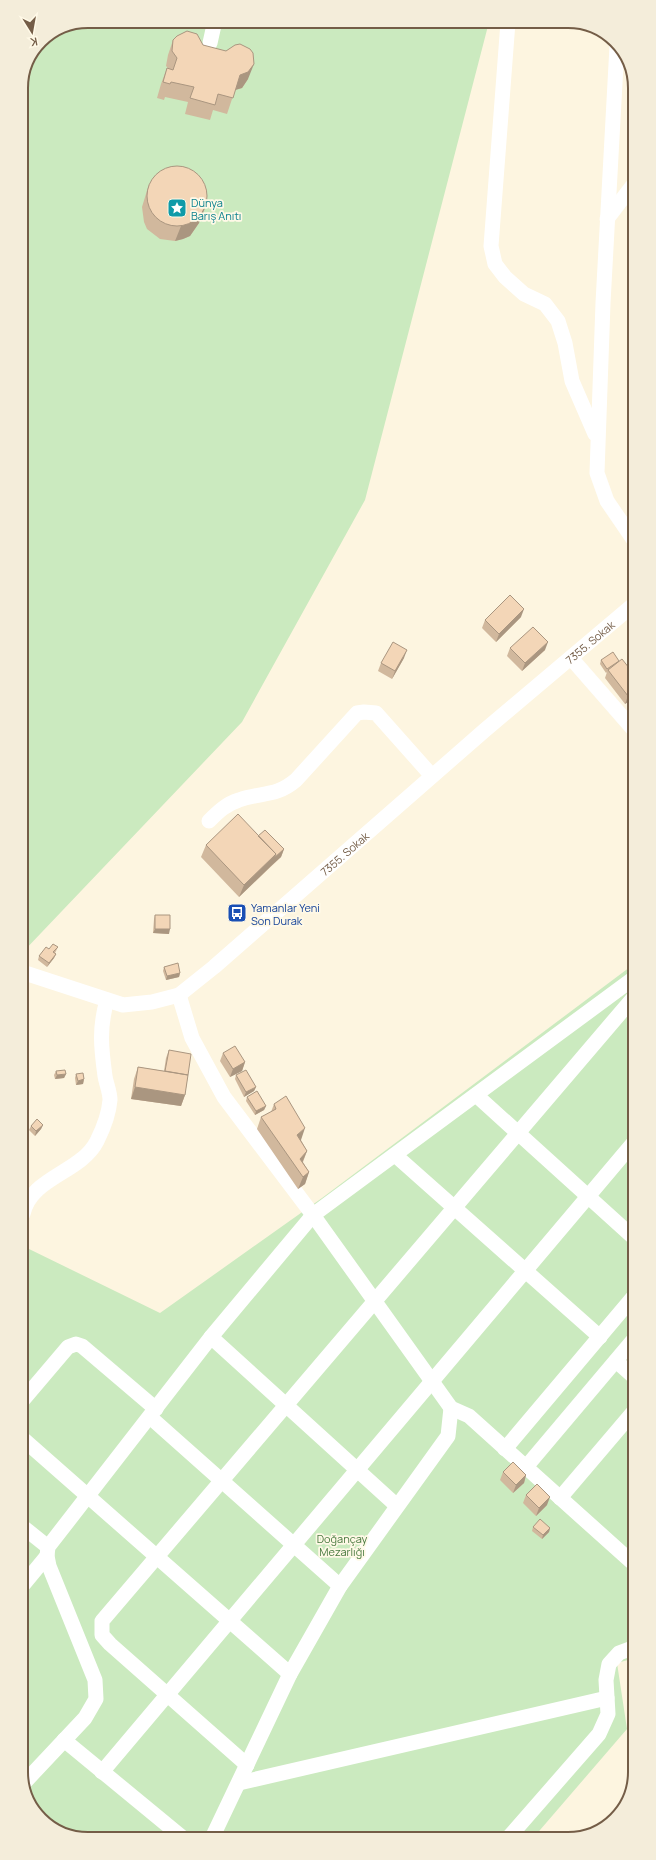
<svg xmlns="http://www.w3.org/2000/svg" width="656" height="1860" viewBox="0 0 656 1860" font-family="Manrope,sans-serif">
	<rect width="100%" height="100%" fill="#fdf5e0"/>
	<path fill="#cbeabf" d="M489,22l-124,478 -123,222 -220,231 -1,-869 20,-44 22,-14z
		M634,964l1,694 -18,5 10,66 -93,108 -451,2 -39,-16 -21,-33v-536l4,-6 133,65 162,-115z"/>
	<g fill="none" stroke-linecap="round" stroke-linejoin="round">
		<g stroke="#fff" stroke-width="15">
			<path d="M508,22l-17,224 4,18 10,13 19,17 21,10 13,17 7,22 7,38 23,53"/>
			<path d="M210,43l4,-18"/>
			<path d="M617,46l-14,257 -6,170 10,28 26,38"/>
			<path d="M607,219l26,-34"/>
			<path d="M571,658l62,71"/>
			<path d="M209,821c9,-9 17,-17 30,-21 23,-8 37,-3 57,-20l61,-67 7,-1 12,1 56,63"/>
			<path id="s1" d="M22,972l101,33 29,-3 27,-7 35,-28 271,-237 148,-125"/>
			<path d="M179,995l13,43 32,59 89,118 138,193 18,8 166,149"/>
			<path d="M476,1095l158,143"/>
			<path d="M395,1155l205,182"/>
			<path d="M23,1214c8,-37 58,-41 74,-73 6,-12 12,-28 13,-41 0,-8 -4,-17 -5,-24 -4,-29 -6,-48 2,-76"/>
			<path d="M211,1337l186,169"/>
			<path d="M616,1361l18,16"/>
			<path d="M23,1400l45,-53 8,-3 6,2 74,63"/>
			<path d="M150,1417l190,169"/>
			<path d="M23,1439l267,235"/>
			<path d="M505,1449l129,-153"/>
			<path d="M526,1467l108,-128"/>
			<path d="M560,1498l74,-87"/>
			<path d="M23,1527l25,20"/>
			<path d="M23,1585l24,-29"/>
			<path d="M64,1740l119,98"/>
			<path d="M247,1765l-137,-121 -8,-9v-14l532,-624"/>
			<path d="M102,1772l532,-630"/>
			<path d="M239,1783l368,-85"/>
			<path d="M23,1784l62,-66 11,-19 -1,-19 -46,-114 -2,-10 1,-9 163,-210 102,-122 321,-237"/>
			<path d="M509,1837l90,-103 9,-20 -2,-34 3,-16 10,-11 16,-6"/>
			<path d="M212,1838l78,-164 50,-88 108,-150 3,-28"/>
		</g>
	</g>
	<path fill="#d1b89d" d="M173,40l30,5 45,34 -6,9 -7,2 -8,24 -14,-4 -3,10 -25,-6 3,-12 -23,-5 -1,3 -7,-2 4,-14 6,-16h1l-2,-2 2,-11z
		M149,184l50,39 -9,13 -7,3 -8,2 -15,-2 -13,-10 -3,-7 -2,-15z
		M521,617l-25,25 -14,-14 3,-8z
		M633,635v12l-2,-4z
		M510,648l35,2 -23,21 -15,-15z
		M404,658l-12,21 -14,-8 3,-8z
		M601,660l18,1 14,12 1,25 -9,6 -20,-26 2,-6 -1,1 -6,-9z
		M258,836l26,13 -3,8 -42,40 -38,-40 5,-12z
		M155,915l14,19 -16,-1 1,-14z
		M58,947l-3,6 1,1 -2,4 -7,9 -9,-7 1,-4 10,-7z
		M164,967l16,6 -1,4 -13,3 -3,-9z
		M169,1050l19,25 -3,20 -4,11 -50,-7 3,-20 4,-12 26,4 2,-13z
		M223,1053l22,9 -3,9 -12,6 -10,-16z
		M56,1071l10,3 -2,4 -9,1 -1,-4z
		M76,1074l8,5 -1,5 -7,1 -1,-7z
		M236,1075l20,12 -2,4 -10,6 -9,-18z
		M247,1097l19,9 -2,4 -9,5 -9,-14z
		M274,1104l27,36 6,11 -4,11 6,10 -4,12 -7,5 -41,-60 4,-12 10,-5z
		M43,1125l-2,4 -6,7 -6,-6 2,-4z
		M503,1472l23,3 -2,8 -11,10 -13,-13z
		M526,1495l21,10 -11,11 -13,-13z
		M533,1527l17,1 -1,4 -7,7 -10,-8z"/>
	<path fill="#aa9680" d="M254,64l-6,15 -6,9 -7,2 5,-15z
		M205,208l-6,15 -9,13 -7,3 -8,2 6,-15z
		M524,609l-3,8 -25,25 3,-8z
		M548,642l-3,8 -23,21 3,-8z
		M407,650l-3,8 -12,21 3,-8z
		M634,692v6l-9,6 3,-8z
		M284,849l-3,8 -10,9 3,-8z
		M276,854l-5,12 -32,31 5,-12z
		M155,929h15l-1,5 -16,-1z
		M56,954l-2,4 -7,9 2,-4z
		M180,973l-1,4 -13,3 1,-4z
		M245,1062l-3,9 -12,6 3,-8z
		M66,1074l-2,4 -9,1 2,-4z
		M84,1079l-1,5 -7,1 2,-4z
		M135,1087l50,8 -4,11 -50,-7z
		M256,1087l-2,4 -10,6 2,-5z
		M266,1106l-2,4 -9,5 1,-4z
		M43,1125l-2,4 -6,7 1,-5z
		M305,1128l-4,12 -8,7 4,-12z
		M307,1151l-5,12 -2,-4z
		M309,1172l-4,12 -7,5 5,-12z
		M526,1475l-2,8 -11,10 3,-8z
		M550,1497l-3,8 -11,11 3,-8z
		M550,1528l-1,4 -7,7 1,-4z"/>
	<path fill="#f3d6b7" stroke="#aa9680" d="M187,31l10,3 6,11 23,6 9,-6 5,-1 10,5 3,4 1,11 -6,8 -8,3 -7,23 -15,-4 -3,11 -25,-7 4,-11 -23,-5 -1,2 -7,-2 4,-14 6,2 4,-12 -5,-7 1,-11 4,-4z
		M147 196a30 30 0 1 1 60 0a30 30 0 1 1-60 0Z
		M510,595l14,14 -25,25 -14,-14z
		M533,627l15,15 -23,21 -15,-15z
		M393,642l14,8 -12,21 -14,-8z
		M613,652l6,9 -12,8 -6,-9z
		M622,659l11,14 1,19 -6,4 -20,-26z
		M238,814l38,40 -32,31 -38,-40z
		M265,830l19,19 -10,9 2,-4 -18,-18z
		M155,915h15v14h-15z
		M53,944l5,3 -5,5 3,2 -7,9 -10,-7 7,-9 3,2z
		M178,963l2,10 -13,3 -3,-9z
		M235,1046l10,16 -12,7 -10,-16z
		M169,1050l22,4 -3,21 -23,-4z
		M138,1067l50,8 -3,20 -50,-8z
		M65,1070l1,4 -9,1 -1,-4z
		M246,1070l10,17 -10,5 -10,-17z
		M83,1073l1,6 -6,2 -2,-7z
		M257,1091l9,15 -10,5 -9,-14z
		M286,1096l19,32 -8,7 10,16 -7,8 9,13 -6,5 -42,-60 15,-8 -2,-5z
		M37,1119l6,6 -7,6 -5,-5z
		M513,1462l13,13 -10,10 -13,-13z
		M537,1484l13,13 -11,11 -13,-13z
		M540,1519l10,9 -7,7 -10,-8z"/>
	<defs>
		<symbol id="sight-square" viewBox="-11 -11 22 22"><rect x="-9" y="-9" width="18" height="18" rx="4" fill="#0f9aa8" stroke="#fff9e7"/><path d="M0-6L1.8-2.2L6-1.7L2.9 1.2L3.7 5.4L0 3.3L-3.7 5.4L-2.9 1.2L-6-1.7L-1.8-2.2Z" fill="#fff"/></symbol>
		<symbol id="bus-square" viewBox="-11 -11 22 22"><rect x="-9" y="-9" width="18" height="18" rx="4" fill="#1a4fb4" stroke="#fff9e7"/><path d="M-5-6H5V4H4V6H2V4H-2V6H-4V4H-5ZM-3.5-4V0h7V-4ZM-3.5 1.2v1.5H-2V1.2ZM2 1.2v1.5H3.5V1.2Z" fill="#fff"/></symbol>
	</defs>
	<g fill-rule="evenodd">
		<use href="#sight-square" x="166" y="197" width="22" height="22"/>
		<use href="#bus-square" x="226" y="902" width="22" height="22"/>
	</g>
	<g text-anchor="middle" dominant-baseline="central" stroke-width="3.5" stroke-linejoin="round" paint-order="stroke">
		<g font-size="11" fill="#0d838f" stroke="#fff9e7" text-anchor="start">
			<text x="191" y="202">Dünya<tspan x="191" dy="13">Barış Anıtı</tspan></text>
		</g>
		<g font-size="11" fill="#745d47" stroke="#fff9e7">
			<text stroke="none"><textPath href="#s1" startOffset="705">7355. Sokak</textPath></text>
			<text stroke="none"><textPath href="#s1" startOffset="381">7355. Sokak</textPath></text>
		</g>
		<g font-size="11" fill="#164399" stroke="#fff9e7" text-anchor="start">
			<text x="251" y="907">Yamanlar Yeni<tspan x="251" dy="13">Son Durak</tspan></text>
		</g>
		<g font-size="11" fill="#497a3f" stroke="#fff9e7">
			<text x="342" y="1538">Doğançay<tspan x="342" dy="13">Mezarlığı</tspan></text>
		</g>
	</g>
	<path d="M0 0H656V1860H0ZM88 28H568A60 60 0 0 1 628 88V1772A60 60 0 0 1 568 1832H88A60 60 0 0 1 28 1772V88A60 60 0 0 1 88 28Z" fill="#f4edda" fill-rule="evenodd"/>
	<path fill="none" stroke="#745d47" stroke-width="2" d="M88 28H568A60 60 0 0 1 628 88V1772A60 60 0 0 1 568 1832H88A60 60 0 0 1 28 1772V88A60 60 0 0 1 88 28Z"/>
	<g transform="translate(32 32) rotate(169)" stroke="#fff9e7" stroke-width="3" paint-order="stroke">
	<path d="M0-3L7 15L0 10L-7 15Z" fill="#745d47"/>
	<text y="-6" font-size="11" font-weight="bold" text-anchor="middle" fill="#745d47">K</text>
	</g>
</svg>
